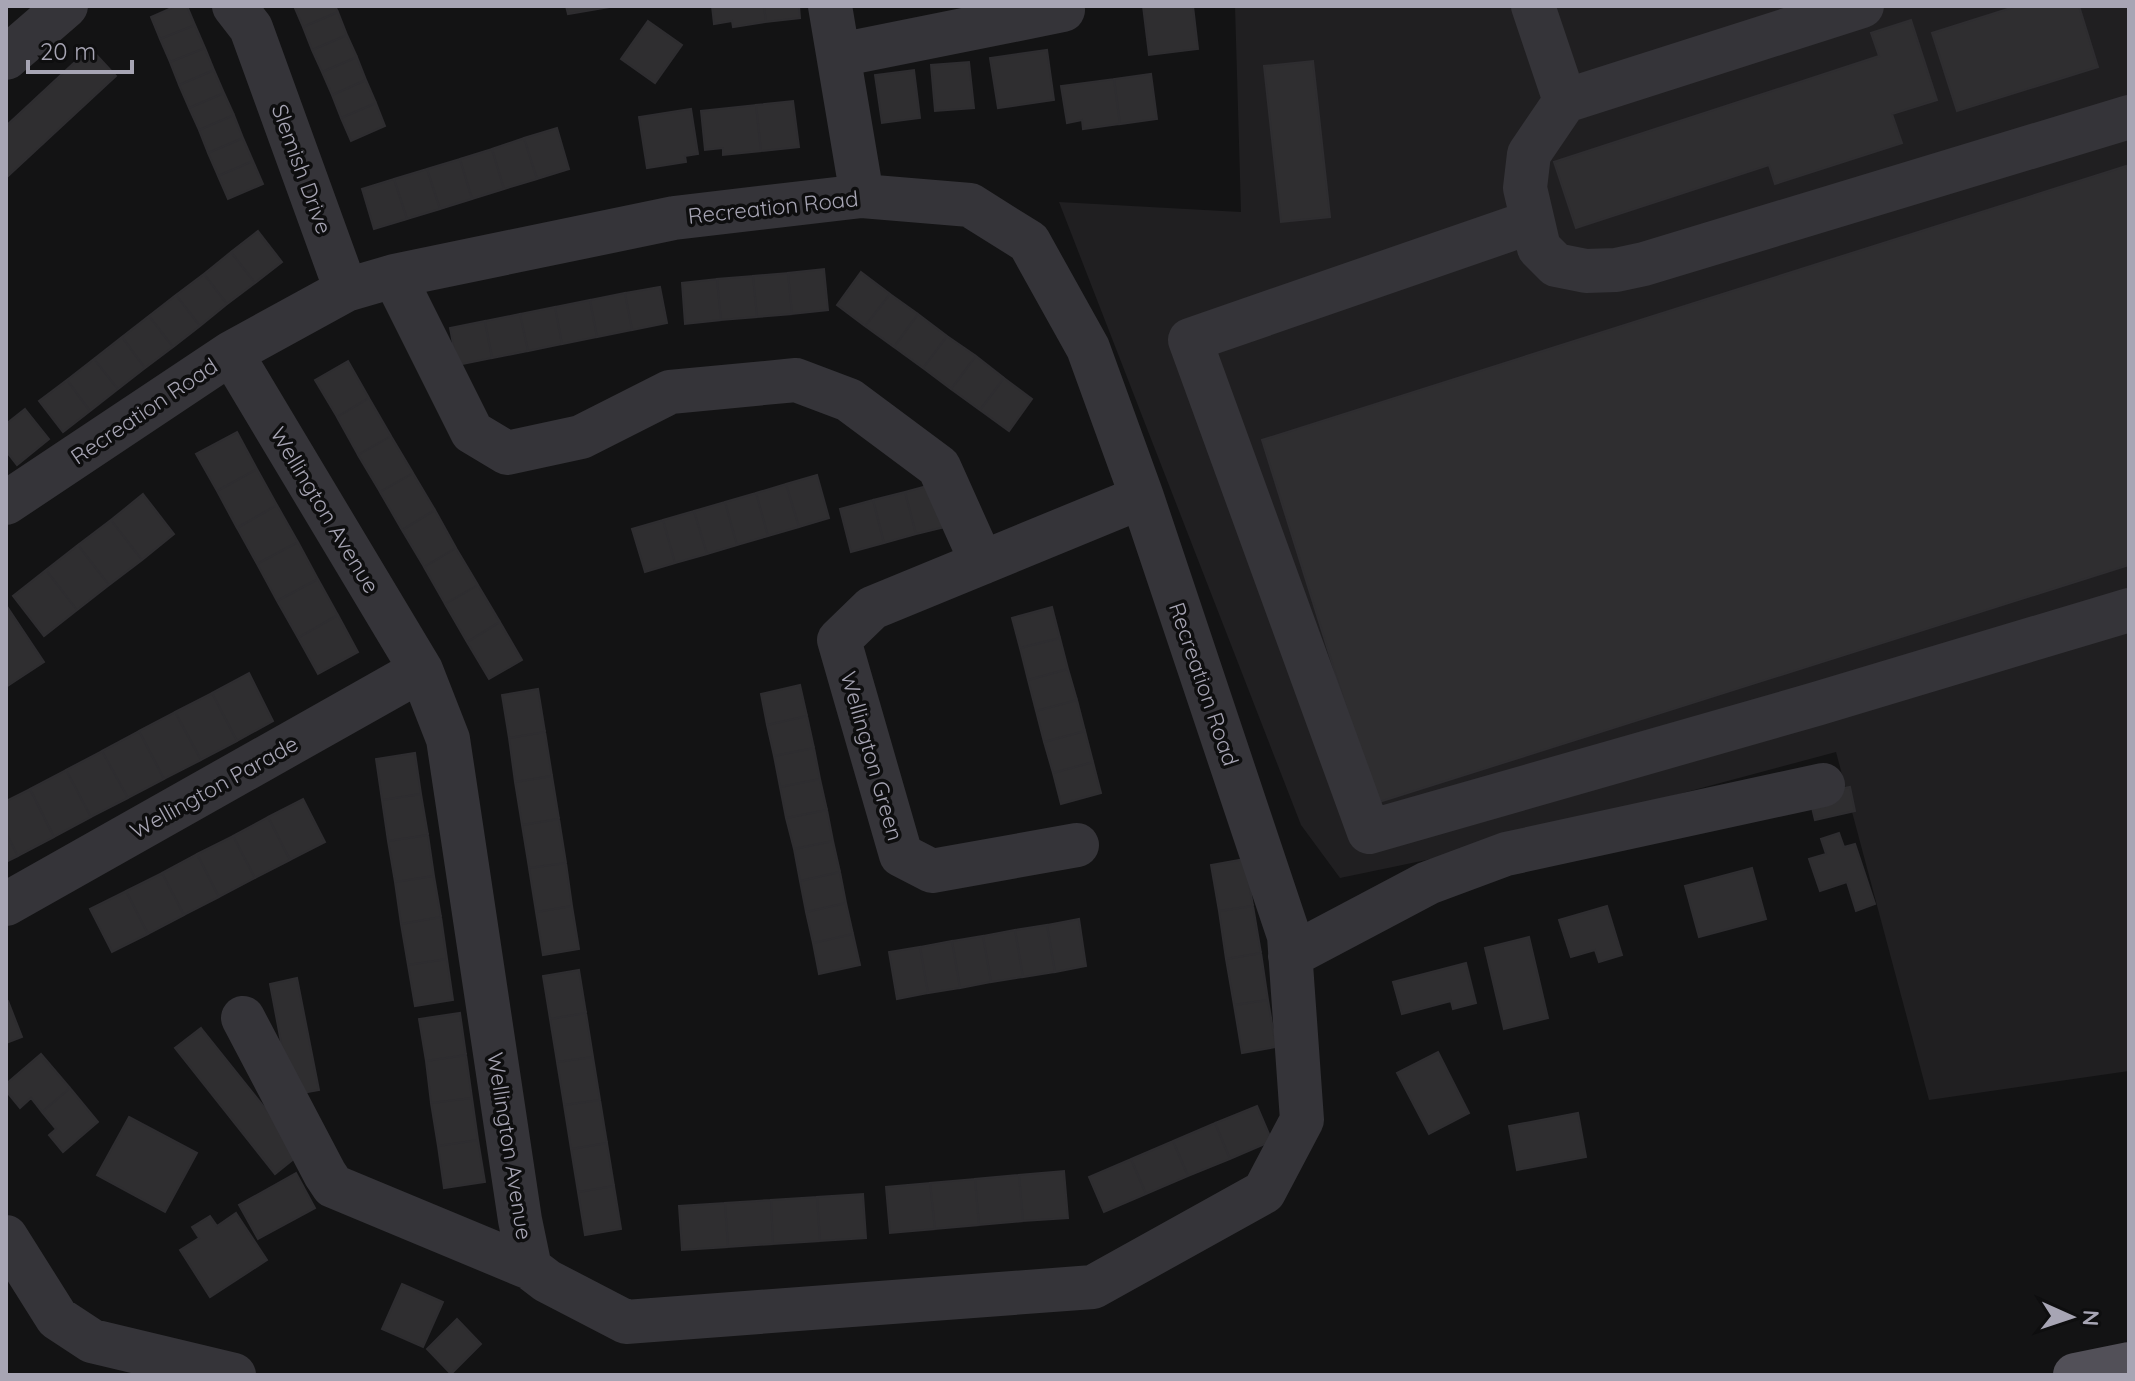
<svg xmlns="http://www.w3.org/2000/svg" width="2135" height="1381" viewBox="0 0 2135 1381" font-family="Quicksand,sans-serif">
	<rect width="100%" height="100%" fill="#131314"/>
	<path fill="#201f21" d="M1235,6h894v1065l-200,29 -93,-348 -381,102 -115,24 -39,-53 -242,-623 182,10z"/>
	<path fill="#2f2e30" stroke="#2e2d30" stroke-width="2" d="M176,6h11l8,19 -35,14 -9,-22z
		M294,6h41l3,6 -35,15z
		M566,6h44v1l-42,7z
		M712,6h52l2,16 -33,5 -1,-6 -18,3z
		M764,6h35l1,12 -34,4z
		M1143,6h50l5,43 -49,6z
		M2017,6h62l19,61 -141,44 -25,-78z
		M338,12l9,23 -35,15 -9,-23z
		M1911,20l26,80 -45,14 10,29 -127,41 -6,-19 -193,63 -22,-66 325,-106 -8,-23z
		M648,21l34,24 -27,38 -34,-24z
		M195,25l10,23 -35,14 -10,-23z
		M347,35l10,22 -35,15 -10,-22z
		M90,48l26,28 -110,102v-52z
		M205,48l9,22 -35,15 -9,-23z
		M1047,50l7,50 -56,8 -8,-50z
		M357,57l9,23 -34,15 -10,-23z
		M1313,61l17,156 -49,5 -17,-156z
		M969,62l5,46 -39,3 -4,-46z
		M214,70l10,23 -35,15 -10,-23z
		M914,70l6,48 -38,5 -7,-48z
		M1151,74l6,45 -37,5 -6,-45z
		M1114,79l6,45 -37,5 -1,-9 -15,3 -6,-37z
		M366,80l10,23 -35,15 -9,-23z
		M224,93l10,22 -35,15 -10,-22z
		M793,101l6,46 -38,4 -5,-46z
		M376,103l9,23 -34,15 -10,-23z
		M756,105l5,46 -38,4v-7l-18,2 -4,-39z
		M691,109l7,45 -13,2 1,6 -39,6 -8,-51z
		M234,115l9,23 -35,15 -9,-23z
		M557,128l12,41 -32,10 -13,-41z
		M243,138l10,23 -35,15 -10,-23z
		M524,138l13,41 -33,10 -12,-40z
		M492,149l12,40 -32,10 -12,-40z
		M460,159l12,40 -32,10 -13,-40z
		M253,161l10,23 -35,15 -10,-23z
		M2126,166l3,9v390l-753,238 -114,-363z
		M427,169l13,40 -33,10 -13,-40z
		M394,179l13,40 -33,10 -12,-40z
		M258,231l24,31 -27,21 -24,-31z
		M231,252l24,31 -28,21 -23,-30z
		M824,269l4,41 -36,4 -4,-41z
		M861,272l29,22 -25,32 -28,-21z
		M788,273l4,41 -35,3 -4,-41z
		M204,274l23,30 -27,22 -24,-31z
		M753,276l4,41 -36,3 -4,-41z
		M717,279l4,41 -36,4 -3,-41z
		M660,287l7,36 -35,7 -7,-37z
		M625,293l7,37 -35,7 -7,-37z
		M890,294l28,20 -24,33 -29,-21z
		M176,295l24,31 -27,21 -24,-31z
		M590,300l7,37 -35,7 -7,-37z
		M555,307l7,37 -34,7 -8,-37z
		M520,314l8,37 -36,7 -7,-37z
		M918,314l29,22 -24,32 -29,-21z
		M149,316l24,31 -28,21 -23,-31z
		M485,321l7,37 -35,7 -7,-37z
		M947,336l29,20 -25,33 -28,-21z
		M122,337l23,31 -27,21 -24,-30z
		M976,356l28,22 -24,32 -29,-21z
		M94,359l24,30 -28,22 -23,-31z
		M348,361l21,37 -32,19 -22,-37z
		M1004,378l28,21 -23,32 -29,-21z
		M67,380l23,31 -27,21 -24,-31z
		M369,398l22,38 -33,19 -21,-38z
		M25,409l24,30 -32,26 -11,-14v-27z
		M237,432l20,37 -40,22 -21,-37z
		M391,436l22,37 -33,19 -22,-37z
		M257,469l20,36 -40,23 -20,-37z
		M413,473l22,37 -33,20 -22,-38z
		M817,475l12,43 -30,9 -13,-43z
		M938,483l11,43 -33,8 -11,-42z
		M786,484l13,43 -31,9 -12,-43z
		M905,492l11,42 -32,9 -11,-43z
		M756,493l12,43 -31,9 -12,-43z
		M143,494l31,40 -32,26 -31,-40z
		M873,500l11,43 -33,9 -11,-43z
		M725,502l12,43 -30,9 -13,-43z
		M277,505l21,37 -41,22 -20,-36z
		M435,510l21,38 -32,19 -22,-37z
		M694,511l13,43 -32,9 -12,-43z
		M111,520l31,40 -33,25 -31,-40z
		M663,520l12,43 -30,9 -13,-43z
		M298,542l20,37 -41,22 -20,-37z
		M78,545l31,40 -32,25 -31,-40z
		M456,548l22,37 -33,19 -21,-37z
		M46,570l31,40 -33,26 -31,-40z
		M318,579l20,36 -40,23 -21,-37z
		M478,585l22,37 -33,20 -22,-38z
		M6,605l38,57 -38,25z
		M1052,607l8,31 -40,10 -8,-30z
		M338,615l20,37 -40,22 -20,-36z
		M500,622l22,38 -33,19 -22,-37z
		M1060,638l8,31 -40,11 -8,-32z
		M1068,669l9,31 -41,11 -8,-31z
		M249,673l24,48 -36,20 -25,-48z
		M800,685l7,31 -40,9 -6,-31z
		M538,689l7,43 -36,6 -7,-43z
		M212,693l25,48 -36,19 -26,-48z
		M1077,700l8,31 -41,11 -8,-31z
		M175,712l26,48 -37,19 -25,-48z
		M807,716l7,32 -40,8 -7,-31z
		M139,731l25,48 -36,19 -26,-47z
		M1085,731l8,31 -40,11 -9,-31z
		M545,732l7,44 -37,6 -6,-44z
		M814,748l6,31 -40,8 -6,-31z
		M102,751l26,47 -37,19 -25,-47z
		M415,753l6,41 -39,6 -6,-41z
		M1093,762l8,31 -40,11 -8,-31z
		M66,770l25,47 -37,20 -24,-48z
		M552,776l7,43 -37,6 -7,-43z
		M820,779l7,31 -41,8 -6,-31z
		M1850,787l5,24 -40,9 -6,-25z
		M30,789l24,48 -36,19 -12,-23v-32z
		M421,794l7,41 -40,6 -6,-41z
		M303,799l22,43 -35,18 -22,-43z
		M827,810l6,31 -39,8 -8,-31z
		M268,817l22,43 -35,18 -22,-42z
		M559,819l7,44 -37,5 -7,-43z
		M6,833l12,23 -12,6z
		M1839,833l5,14 11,-3 20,60 -19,7 -9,-29 -27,9 -11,-32 17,-5 -5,-15z
		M428,835l6,41 -39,6 -7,-41z
		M233,836l22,42 -36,19 -22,-43z
		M833,841l7,31 -40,9 -6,-32z
		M197,854l22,43 -35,18 -22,-42z
		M1245,859l8,47 -34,5 -8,-46z
		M566,863l6,43 -36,6 -7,-44z
		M1752,868l14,51 -67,18 -14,-51z
		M840,872l6,31 -40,9 -6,-31z
		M162,873l22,42 -36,19 -22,-43z
		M434,876l7,41 -40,7 -6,-42z
		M126,891l22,43 -36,18 -22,-43z
		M846,903l7,31 -40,9 -7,-31z
		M572,906l7,43 -36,6 -7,-43z
		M1253,906l8,47 -35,6 -7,-48z
		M1607,906l15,49 -23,7 -4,-12 -24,7 -12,-37z
		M441,917l6,42 -39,6 -7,-41z
		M1079,919l7,47 -31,6 -8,-47z
		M1047,925l8,47 -32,5 -8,-47z
		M1015,930l8,47 -32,5 -8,-46z
		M853,934l7,31 -41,9 -6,-31z
		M983,936l8,46 -31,6 -8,-47z
		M1529,937l19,81 -44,11 -19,-81z
		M952,941l8,47 -32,5 -8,-46z
		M920,947l8,46 -31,6 -8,-47z
		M1261,953l7,47 -34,5 -8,-46z
		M447,959l6,41 -38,6 -7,-41z
		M1466,963l10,40 -23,6 -2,-8 -49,13 -9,-32z
		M579,970l7,43 -36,6 -7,-43z
		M297,978l22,112 -28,5 -21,-111z
		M1268,1000l8,47 -34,6 -8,-48z
		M6,1001h2l14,36 -16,6z
		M460,1013l6,42 -40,6 -7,-42z
		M586,1013l7,44 -36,5 -7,-43z
		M201,1028l100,125 -26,21 -100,-126z
		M1438,1052l31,61 -40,21 -32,-61z
		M41,1054l29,34 -28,24 -11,-14 -11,10 -14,-17v-7z
		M466,1055l6,43 -41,5 -5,-42z
		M593,1057l7,43 -36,5 -7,-43z
		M70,1088l28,34 -35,30 -14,-17 7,-6 -14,-17z
		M472,1098l6,42 -40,6 -7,-43z
		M600,1100l7,43 -36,6 -7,-44z
		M1257,1106l15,35 -42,18 -15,-36z
		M1578,1113l8,44 -69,13 -8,-44z
		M129,1117l68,36 -32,59 -68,-37z
		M1215,1123l15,36 -42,17 -15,-35z
		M478,1140l7,42 -41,6 -6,-42z
		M1173,1141l15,35 -42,18 -15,-35z
		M607,1143l7,43 -36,6 -7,-43z
		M1131,1159l15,35 -42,18 -15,-35z
		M1064,1171l4,47 -45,3 -4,-46z
		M296,1173l19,35 -57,31 -19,-34z
		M1019,1175l4,46 -44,4 -4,-46z
		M975,1179l4,46 -44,4 -5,-46z
		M930,1183l5,46 -45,4 -4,-46z
		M614,1186l7,43 -36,6 -7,-43z
		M863,1194l3,44 -46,3 -3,-44z
		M817,1197l3,44 -47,3 -2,-44z
		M771,1200l2,44 -45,3 -3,-44z
		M725,1203l3,44 -46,3 -3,-44z
		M236,1213l31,47 -57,37 -30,-47 19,-12 -7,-11 18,-11 7,10z
		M402,1284l41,18 -20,45 -41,-18z
		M457,1319l24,25 -30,30 -24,-25z"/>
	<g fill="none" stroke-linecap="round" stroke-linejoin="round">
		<path stroke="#353439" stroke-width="44" d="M234,6l17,22 95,262
			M830,6l32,190
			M1533,6l32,95 297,-95
			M839,55l224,-45
			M6,58l60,-52
			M1565,101l-36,53 -4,34 14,60 17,17 30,6 30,-1 28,-6 485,-147
			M1531,222l-341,118 179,492 447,-128 313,-94
			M394,276l78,156 35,21 74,-16 89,-45 126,-12 53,20 90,67 43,96
			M6,503l225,-150 115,-63 48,-14 280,-58 188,-22 108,9 59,37 59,106 54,149 147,439 13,184 -38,72 -171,95 -467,35 -79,-41 -17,-13 -10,-48 -72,-481 -27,-69 -190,-317
			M1077,845l-145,26 -31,-16 -62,-215 33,-32 270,-111
			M6,904l415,-234
			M1290,956l138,-73 78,-29 317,-69
			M243,1018l82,156 8,12 197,82
			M6,1237l51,81 35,23 142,34"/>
		<path stroke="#525058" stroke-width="44" d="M2075,1375l54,-11"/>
	</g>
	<g text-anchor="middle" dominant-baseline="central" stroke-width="7" stroke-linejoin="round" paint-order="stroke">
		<g font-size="22" fill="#a7a5b4" stroke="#0e0e0f">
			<text transform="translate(302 169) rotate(70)">Slemish Drive</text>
			<text transform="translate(773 207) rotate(-6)">Recreation Road</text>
			<text transform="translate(144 411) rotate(-34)">Recreation Road</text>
			<text transform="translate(325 510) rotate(59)">Wellington Avenue</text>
			<text transform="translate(1204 684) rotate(71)">Recreation Road</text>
			<text transform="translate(872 756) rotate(74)">Wellington Green</text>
			<text transform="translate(214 787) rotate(-29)">Wellington Parade</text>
			<text transform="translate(510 1146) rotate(81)">Wellington Avenue</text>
		</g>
	</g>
	<rect width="2135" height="1381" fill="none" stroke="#a7a5b4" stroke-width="16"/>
	<g transform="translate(2071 1317) rotate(93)" stroke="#0e0e0f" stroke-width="6" paint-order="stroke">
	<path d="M0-6L14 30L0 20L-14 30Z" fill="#a7a5b4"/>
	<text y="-12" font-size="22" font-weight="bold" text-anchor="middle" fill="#a7a5b4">N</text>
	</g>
	<path d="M28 60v12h104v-12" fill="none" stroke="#a7a5b4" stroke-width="4"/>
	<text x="40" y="60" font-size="24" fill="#a7a5b4" stroke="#0e0e0f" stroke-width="6" paint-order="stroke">20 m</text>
</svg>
